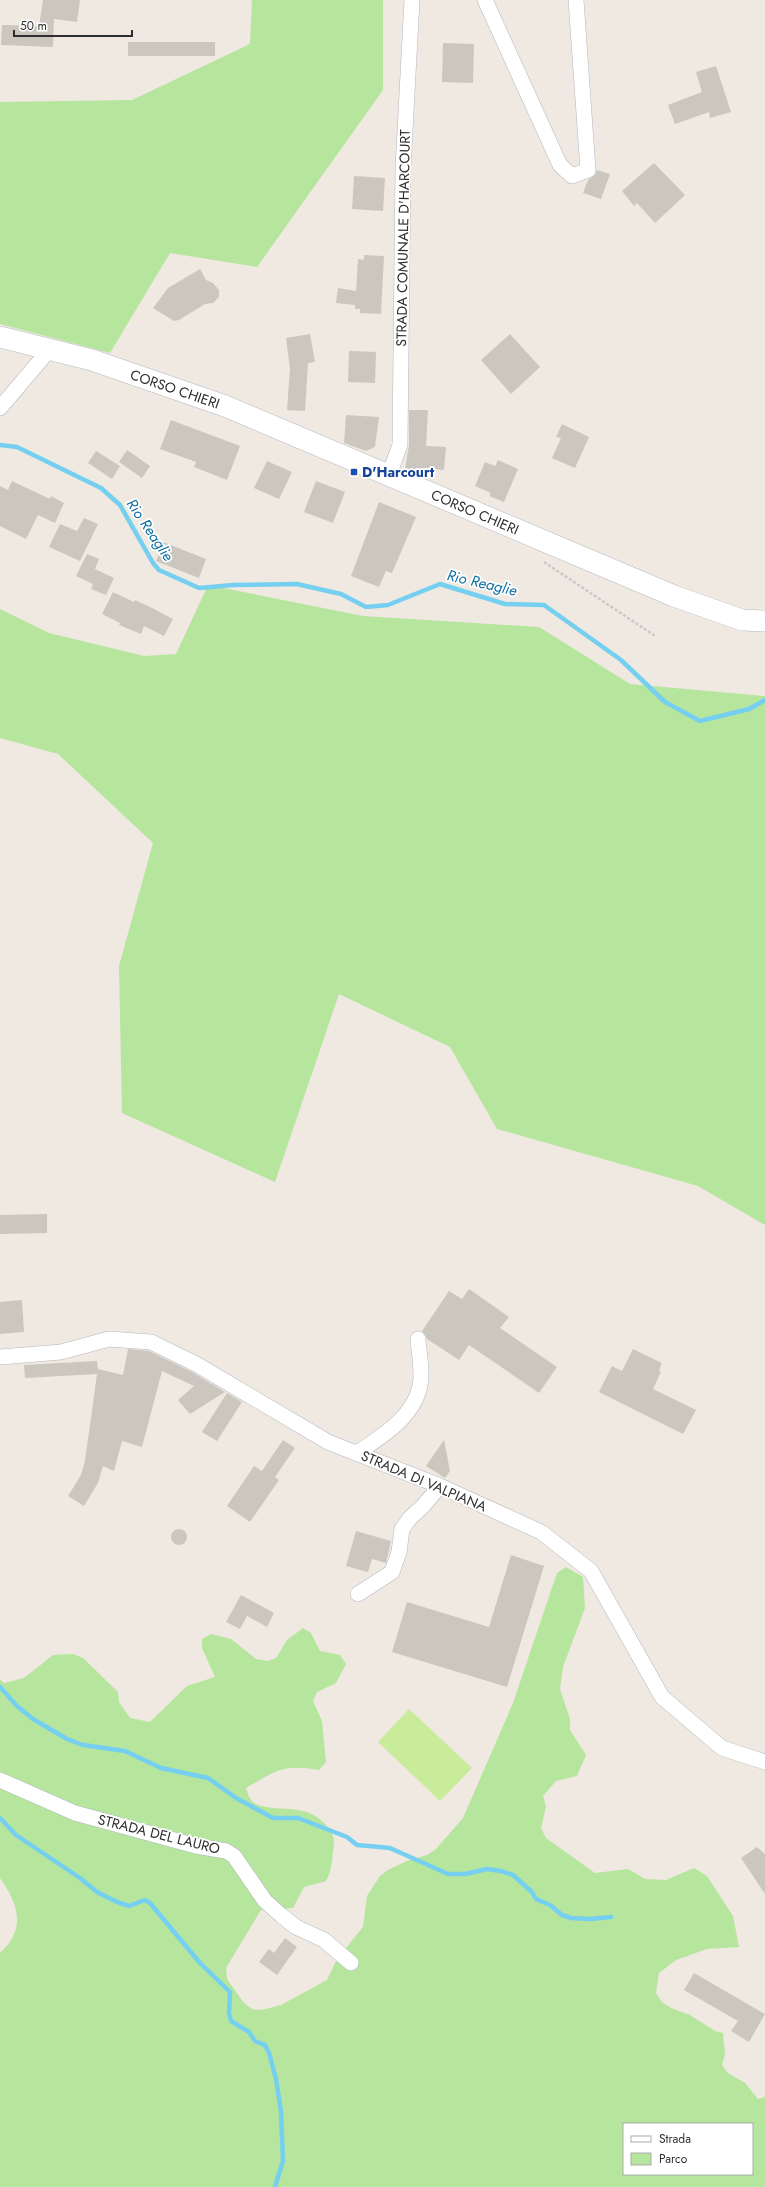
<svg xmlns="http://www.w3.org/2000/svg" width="765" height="2187" viewBox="0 0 765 2187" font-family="Jost,sans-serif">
	<rect width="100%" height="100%" fill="#efe9e1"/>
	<path fill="#b6e59e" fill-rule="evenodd" d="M252,0h131v90l-126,177 -87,-14 -60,100 -110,-29v-222l132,-2 118,-56z
		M208,585l155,31 176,11 91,57 135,12v529l-67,-39 -201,-57 -47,-82 -111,-53 -64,188 -153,-69 -3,-147 34,-123 -95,-89 -58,-16v-129l49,24 95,23 32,-2z
		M566,1567l17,10 2,31 -22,59 -3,22 10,30v11l16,25 -9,21 -21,5 -13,15 3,11 -5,21 5,10 49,35 33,-4 17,10 21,1 28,-12 13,8 26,40 6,31 -32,2 -31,11 -17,13 -3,20 6,9 9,6 19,7 25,16 8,2 2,21 -3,11 6,8 17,10 13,16 7,-2v90h-765v-234c27,-25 18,-49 0,-75v-199l4,4 20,-5 29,-23 20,-1 10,4 35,34 1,10 11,16 20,4 37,-36 28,-9 -13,-29v-9l9,-5 20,5 25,20 11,2 9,-3 11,-18 16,-12 8,5 9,18 20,4 6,9 -10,19 -19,9 -4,9 9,20 4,41 -7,8c-35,-6 -43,0 -73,18 2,7 4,14 12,17 25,8 48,-3 69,21 7,8 8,15 6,26 -1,11 -2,20 -7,29l-22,6 -11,21 -32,2 -35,58 1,11 17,24 8,6 10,1 19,-5 46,-25 10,-21 26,-32 4,-31 13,-20 8,-6 19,-9 20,-6 9,-6 27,-31 50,-115 44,-130zM624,2124h128v50h-128z"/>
	<path fill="#c9ec9a" d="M409,1709l63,59 -32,33 -62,-59z"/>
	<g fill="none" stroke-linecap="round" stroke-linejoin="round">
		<path stroke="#75cff0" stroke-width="4.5" d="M0,445l17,2 84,41 19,17 33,58 6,7 40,18 34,-3 64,-1 44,10 25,13 22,-2 52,-21 65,20 39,1 77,55 44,42 35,19 49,-12 16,-9
			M0,1687l17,19 16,13 34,20 16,6 42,6 36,17 47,10 28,20 37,20h25l49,19 10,8 33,3 58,26h17l22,-5 14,2 12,4 19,17 4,7 14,6 12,10 9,3 19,1 21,-2
			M0,1818l16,17 64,43 17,14 20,10 12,4 16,-6 5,3 50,60 30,29 -1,21 2,8 18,11 6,9 10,4 4,8 7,26 5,32 2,50 -8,26"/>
	</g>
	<path fill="#cbc7bf" d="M43,0h37l-3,22 -23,-3 -1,28 -52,-2 1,-20 37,1z
		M128,42h87v14h-87z
		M443,43l31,1 -1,39 -31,-1z
		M716,66l15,46 -21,6 -1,-6 -34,12 -7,-19 34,-13 -6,-20z
		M654,163l31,32 -30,28 -18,-20 -3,3 -12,-15z
		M597,170l13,4 -9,25 -18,-6 5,-13 7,-5z
		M354,176l31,2 -2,33 -31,-2z
		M364,255l20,1 -3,58 -21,-1v-4h-5v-4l-19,-2 2,-15 18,3 2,-32 6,1z
		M200,269l6,11 7,3 6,7v7l-6,6 -8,1 -26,16 -5,1 -21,-13 15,-20z
		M310,334l5,28 -7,1 -3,48 -18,-1 3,-41 -4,-31z
		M510,334l30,33 -29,27 -30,-34z
		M349,351l27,1 -1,31 -27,-1z
		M409,410h19l-2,36 20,1 -2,23 -20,-2 -1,9 -18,-8 4,-24z
		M346,415l33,2 -4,30 -9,4 -22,-8z
		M171,420l69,26 -13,34 -33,-13 2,-5 -36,-13z
		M562,424l27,13 -14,31 -23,-10 9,-20 -5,-1z
		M127,450l23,16 -8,12 -23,-16z
		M96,451l24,15 -8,13 -24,-16z
		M498,460l20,9 -14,33 -15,-6 2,-3 -16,-7 10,-24 10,4z
		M267,461l25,11 -13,27 -25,-11z
		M12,481l38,18 1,-3 13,7 -9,20 -17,-8 -12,24 -26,-13v-40l8,4z
		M316,481l29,11 -12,31 -29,-11z
		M379,502l37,15 -24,56 -6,-2 -7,16 -28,-11z
		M84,518l14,6 -18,37 -31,-14 11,-23 17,7z
		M163,542l43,17 -7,19 -43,-17z
		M87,554l12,5 -4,10 19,9 -8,17 -15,-6 2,-5 -17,-8z
		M113,592l21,10 1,-2 17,8 21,11 -9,17 -20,-10 -3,8 -22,-9 1,-2 -18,-9z
		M47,1214v19l-47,1v-19z
		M469,1289l40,28 -9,11 57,39 -18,26 -70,-48 -10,15 -32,-21 -5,-8 27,-40 13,8z
		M22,1300l2,32 -24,2v-32z
		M128,1349l21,2 43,21 33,20 -35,22 -12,-14 16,-14 -32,-15 -20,76 -20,-6 -8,30 -11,-5 -5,17 -14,23 -16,-10 13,-21 4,-14 12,-87 -72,4 -1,-13 73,-4 1,9v-1l25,6z
		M633,1349l29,14 -3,7 2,2 -8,17 43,21 -13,24 -84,-42 13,-26 10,5z
		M227,1393l15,9 -25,39 -15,-9z
		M283,1440l12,8 -20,29 4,3 -29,42 -23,-16 27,-40 8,5z
		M444,1440l6,31 -5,7 -19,-12z
		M171 1537a8 8 0 1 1 16 0a8 8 0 1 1-16 0Z
		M356,1531l35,10 -5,22 -14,-4 -4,13 -22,-6z
		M511,1555l33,11 -37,121 -115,-35 15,-50 82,25z
		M241,1595l33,18 -7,14 -20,-11 -7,13 -14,-7z
		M757,1847l8,7v40l-24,-36z
		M285,1938l12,9 -20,28 -18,-13 10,-13 5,4z
		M694,1973l71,41 -16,28 -18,-11 7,-10 -54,-31z"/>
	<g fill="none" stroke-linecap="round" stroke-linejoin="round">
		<defs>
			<path id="minor" d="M485,0l75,165 12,11 16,-6 -12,-170
				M0,408l50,-59
				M389,475l11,-30 3,-277 9,-168
				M0,1357l61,-5 48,-13 42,3 45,22 132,78 112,44 101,46 50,39 71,126 60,51 43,14
				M357,1453c25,-17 56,-35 63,-67 3,-14 -1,-32 -2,-47
				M358,1594l34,-22 7,-20 3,-23 8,-11 13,-12 17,-20
				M0,1780l75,33 121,33 30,5 8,5 31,45 17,15 14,11 28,13 27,23"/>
			<path id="secondary" d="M0,337l92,23 133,46 449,190 68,24 23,1"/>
		</defs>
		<use href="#minor" stroke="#b4b7c1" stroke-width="16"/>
		<use href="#secondary" stroke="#b4b7c1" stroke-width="22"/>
		<path stroke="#c9c9c9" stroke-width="2.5" stroke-dasharray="3 2" stroke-linecap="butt" d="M544,562l111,74"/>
		<use href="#minor" stroke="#fff" stroke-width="15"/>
		<use href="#secondary" stroke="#fff" stroke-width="21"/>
	</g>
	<rect fill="#1a4fb4" stroke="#fff" stroke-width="1.5" x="350" y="468" width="8" height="8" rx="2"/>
	<g text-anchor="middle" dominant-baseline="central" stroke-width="3.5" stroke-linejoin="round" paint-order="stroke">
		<g font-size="14" fill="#2e2e2e" stroke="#fff">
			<text transform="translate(403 238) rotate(-89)">STRADA COMUNALE D'HARCOURT</text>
			<text transform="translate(175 389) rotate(19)">CORSO CHIERI</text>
			<text transform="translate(475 512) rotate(23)">CORSO CHIERI</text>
			<text transform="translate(424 1481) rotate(23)">STRADA DI VALPIANA</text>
			<text transform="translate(159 1834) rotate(14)">STRADA DEL LAURO</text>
		</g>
		<g font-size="14" font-weight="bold" fill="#164399" stroke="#fff" text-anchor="start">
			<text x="362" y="472">D'Harcourt</text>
		</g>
		<g font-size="15" font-style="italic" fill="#0d6fa3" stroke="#fff">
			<text transform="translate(150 530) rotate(56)">Rio Reaglie</text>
			<text transform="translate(482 583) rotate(13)">Rio Reaglie</text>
		</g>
	</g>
	<rect x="623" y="2123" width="130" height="52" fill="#ffffff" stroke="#ababab"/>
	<rect x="631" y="2136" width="20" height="6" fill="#ffffff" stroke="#ababab"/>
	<text x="659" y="2143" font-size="12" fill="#2e2e2e">Strada</text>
	<rect x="631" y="2153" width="20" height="12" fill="#b6e59e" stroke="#ababab"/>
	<text x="659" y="2163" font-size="12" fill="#2e2e2e">Parco</text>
	<path d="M14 30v6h118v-6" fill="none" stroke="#2e2e2e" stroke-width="2"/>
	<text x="20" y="30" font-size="12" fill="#2e2e2e" stroke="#ffffff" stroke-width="3" paint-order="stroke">50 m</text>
</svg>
